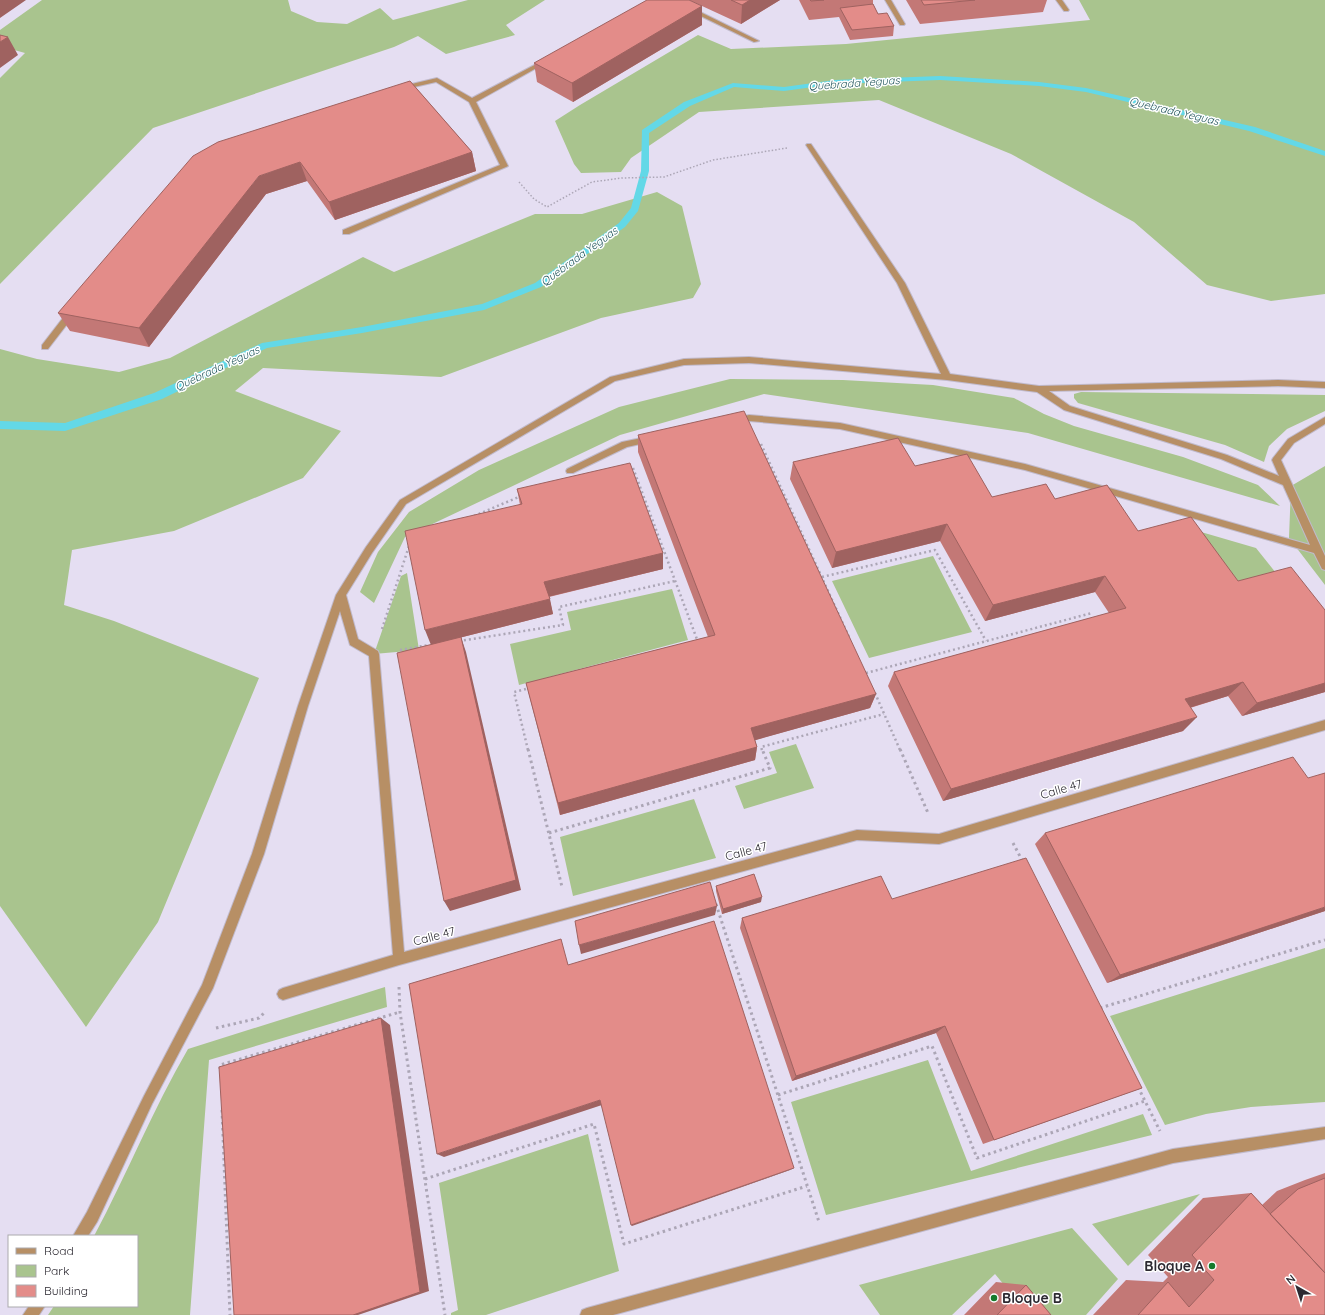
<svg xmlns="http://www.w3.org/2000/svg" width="1325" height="1315" viewBox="0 0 1325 1315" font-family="Quicksand,sans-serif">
	<rect width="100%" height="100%" fill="#e5def2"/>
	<path fill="#a9c48e" d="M42,0h246l3,11 26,11 30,2 33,-16 13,12 75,-20h77l-39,25 9,10 -69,19 -28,-18 -24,11 -241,81 -153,156v-206l25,-25 -25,-7v-16z
		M1079,0h246v294l-54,7 -64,-16 -73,-63 -123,-68 -132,-54 -180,12 -68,46 -10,14 -40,1 -7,-9 -19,-43 25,-16 118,-70 33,14 115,-5 244,-24z
		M657,192l25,14 19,78 -8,14 -92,20 -160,59 -178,-9 -28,23 106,40 -38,47 -129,53 -102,19 -8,55 50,16 145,57 -101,244 -72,105 -86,-121v-557l37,10 82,13 51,-14 193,-101 31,15 141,-58h47z
		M730,379l113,1 90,5 81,13 30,16 30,12 109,31 75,28 22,21 -252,-73 -264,-39 -144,41 -215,102 -31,66 -14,-11 18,-40 31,-40 70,-42 140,-63z
		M1081,392l244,3v16l-38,18 -18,17 -5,16 -39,-17 -147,-42 -4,-5v-4z
		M1325,466v119l-36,-47 2,-52z
		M1184,527l72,21 20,25 -52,11z
		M933,556l39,76 -103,26 -37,-77z
		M407,573l12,77 -45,4 27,-78z
		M672,589l16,51 -169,45 -9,-41 61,-14 -4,-18z
		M796,744l18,44 -70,21 -9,-23 42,-13 -8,-21z
		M694,799l22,59 -143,38 -13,-59z
		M1325,948v154l-74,5 -45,7 -41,11 -55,-109z
		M385,987l2,20 -178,53 -19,255h-142l6,-9h83v-70h-43c33,-62 59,-127 94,-187z
		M928,1060l43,111 172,-57 9,21 -326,80 -35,-113z
		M588,1134l31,137 -133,44h-35v-2l7,-3 -19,-127z
		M1200,1194l-72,72 -36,-42z
		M1072,1228l46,51 -32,36h-57l-34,-41 -43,41h-72l-21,-30z"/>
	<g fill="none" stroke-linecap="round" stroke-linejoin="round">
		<path fill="#63d8e7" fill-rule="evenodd" d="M940,76l99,6 47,6 169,39 70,24v5l-76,-25 -163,-39 -47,-6 -99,-6 -105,4 -51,7 -50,-4 -44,19 -41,27v38l-11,40 -13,16 -84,60 -57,23 -122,23 -95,15 -105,51 -97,32 -65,-2v-8l65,2 89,-30 108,-50 100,-16 120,-23 53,-21 84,-60 12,-15 10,-37 1,-41 42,-28 49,-19 51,4 51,-7z"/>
		<defs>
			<path id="minor" d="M668,0h8l83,41 -5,1z
				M885,0h6l14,24 -1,1h-4z
				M1056,0h6l7,10 -1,1h-4z
				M544,60l5,1 -73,41 32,64 -2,1 -157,67h-6v-4l157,-65 -31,-63 -33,-20 -35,8 -2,-1v-2l38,-9 35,20z
				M807,144h4l94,139 45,91 89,12 239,-6 47,2v6l-47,-2 -229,5 21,15 157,49 52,21 -7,-16 1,-2 15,-19 37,-22v7l-31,19 -13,17 44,96v14l-3,-1 -8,-16 -289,-83 -185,-41 -91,-8 -14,3 -4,-3 1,-2 17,-4 91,8 185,41 285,81 -27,-60 -62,-26 -157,-49 -27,-18 -90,-12 -198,-17 -65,2 -69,16 -209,123 -34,49 -26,42 12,44 20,12 1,3 25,298 453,-122 82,4 386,-114v10l-386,114 -82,-4 -458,125 -116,35 -4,-2 -2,-4 2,-4 4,-2 110,-33 -24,-299 -19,-11 -10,-34 -32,95 -44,148 -51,134 -61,116 -55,118 -9,14h-15l14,-24 57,-116 58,-111 50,-131 46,-148 38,-111 30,-48 34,-47 210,-123 74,-18 65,-2 192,17 -44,-91 -91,-138z
				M72,309l3,1v4l-27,35h-6v-4l27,-35z
				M651,436l4,3 -1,2 -27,6 -54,26h-6l-1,-2 1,-2 55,-27z
				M1325,1127v12l-152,24 -560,152h-33l2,-5 5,-2 586,-159z
				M29,1306h16l-6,9h-16z"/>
		</defs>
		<use href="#minor" stroke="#c0bacc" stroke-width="2"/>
		<path stroke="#aca6b6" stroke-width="1.5" stroke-dasharray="1.5 2" stroke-linecap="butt" d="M519,182l15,17 13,8 45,-25 30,-4 42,-1 49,-17 74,-12"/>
		<path stroke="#aca6b6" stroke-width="2.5" stroke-dasharray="2 3" stroke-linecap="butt" d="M761,444l88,193
			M633,468l65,174
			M474,516l47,-20
			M822,577l113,-27 51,91
			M382,629l27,-83
			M459,641l104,-16 -4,-18 116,-26
			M400,650l29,-5
			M866,673l226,-60
			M875,693l25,57
			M528,750l-14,-58 16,-4
			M762,750l-1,-3 123,-33"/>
		<path stroke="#aca6b6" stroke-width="3" stroke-dasharray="2.5 3.5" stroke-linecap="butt" d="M528,749l34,138
			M900,749l28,64
			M549,833l221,-65 -8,-19
			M1013,843l10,19
			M716,904l103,318
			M399,987l1,25 45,303
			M1100,1008l225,-68
			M216,1028l43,-10 7,-7
			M220,1069v-4l180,-53
			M1138,1087l22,44
			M778,1095l154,-49 45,112 168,-57
			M222,1110l8,205
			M425,1179l169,-55 30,120 183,-58"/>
		<use href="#minor" fill="#b78f65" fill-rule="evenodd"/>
	</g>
	<path fill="#c37876" d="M689,0h91l-39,24z
		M799,0h74v4l5,10 16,12 -1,10 -43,4 -11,-23 -30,3z
		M906,0h141l-4,12 -123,12z
		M702,6v19l-129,77 -36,-20 -3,-19z
		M410,81l62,71 4,19 -141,49 -28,-39 -41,13 -117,153 -79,-16 -12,-18z
		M638,435l238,259 -6,14 -115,32 2,7 -2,13 -195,55 -34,-132 182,-46 -70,-185z
		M793,462l122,4 77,31 63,2 83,32 100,50 87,29v82l-83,24 -14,-20 -38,12 -7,23 -240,70 -55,-115 6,-14 215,-59 -14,-21 -110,29 -45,-80 -108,27 -42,-89z
		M517,489l146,64v16l-114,28 4,17 -122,31 89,-140z
		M1045,833l280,78 -218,72 -72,-139z
		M716,886l45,16 -39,12 -6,-23z
		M892,899l250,189 -159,56 -47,-111 -144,48 -52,-153 2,-10z
		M1325,1173v142h-232l33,-35 37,2 5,-5 -20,-22 55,-57 48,-5 11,12 15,-14 28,-11z
		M996,1282l30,3 25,30h-87z"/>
	<path fill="#9f6260" d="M0,0h26l-26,18z
		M750,0h30l-39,24 1,-19z
		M702,6v19l-129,77 -1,-19z
		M8,37l10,18 -18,13v-26z
		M472,152l4,19 -141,49 -6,-18z
		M300,162l7,19 -41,13 -117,153 -10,-19 120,-152z
		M947,524l-7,17 -108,27 4,-16z
		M663,553v16l-116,28 -3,-15z
		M1105,576l-10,16 -110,29 8,-16z
		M550,599l3,15 -122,31 -6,-15z
		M461,637l5,15 55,238 -71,21 -6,-10z
		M1243,682l-15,14 -56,17 13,-14z
		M1325,683v9l-83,24 15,-13z
		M876,694l-6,14 -121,34 2,-14z
		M1197,717l-14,14 -240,70 8,-12z
		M757,747l-2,13 -195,55 -2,-12z
		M762,897l-1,5 -39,12 1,-5z
		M717,906l-2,9 -134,39 -2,-9z
		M1325,907v4l-218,72 13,-8z
		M381,1018l9,7 39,266 -71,24h-5z
		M945,1026l-9,7 -144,48 4,-5z
		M600,1100l2,5 -158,52 -7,-3z
		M794,1168l-4,2 -158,56 -1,-1z"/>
	<path fill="#e38c89" stroke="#9f6260" d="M647,0h42l13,6 -130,77 -38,-20z
		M731,0h19l-8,5z
		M810,0h14l-13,1z
		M921,0h54l-51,5z
		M873,4l5,10 9,-1 7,13 -42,4 -12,-22z
		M0,35l8,2 -8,5z
		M410,81l62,71 -143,50 -29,-40 -41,14 -120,152 -81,-15 135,-157 25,-14z
		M744,411l132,283 -125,34 6,19 -199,56 -32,-120 189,-48 -77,-200z
		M898,438l17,28 52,-12 25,43 54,-13 9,15 52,-14 31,46 53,-14 47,64 53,-14 34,43v73l-68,20 -14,-21 -58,17 12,18 -246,72 -57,-117 232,-64 -21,-32 -112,29 -46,-81 -111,28 -43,-90z
		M630,463l33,90 -119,29 6,17 -125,31 -20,-99 117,-27 -5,-15z
		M461,637l55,243 -72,21 -47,-248z
		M1293,757l15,21 17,-5v134l-205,68 -75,-142z
		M1026,858l116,230 -148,52 -49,-114 -149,50 -54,-158 139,-42 11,23z
		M754,874l8,23 -39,12 -7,-23z
		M710,882l7,24 -138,39 -4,-24z
		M714,921l80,247 -163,57 -31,-125 -163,54 -28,-170 152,-45 7,26z
		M381,1018l39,274 -67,23h-119l-15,-248z
		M1325,1178v95l-55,-59 28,-25z
		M1251,1193l74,80v42h-187l30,-33 21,25 25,-27 -22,-25z
		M1026,1285l25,30h-54z"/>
	<g fill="#167a2c" stroke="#fff" stroke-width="1.5">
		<circle cx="1212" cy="1266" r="4"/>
		<circle cx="994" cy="1298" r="4"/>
	</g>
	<g text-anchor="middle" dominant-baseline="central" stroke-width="3" stroke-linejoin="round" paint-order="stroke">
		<g font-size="11" font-style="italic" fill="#25585e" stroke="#fff">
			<text transform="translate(854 83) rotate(-4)">Quebrada Yeguas</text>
			<text transform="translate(1174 111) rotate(13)">Quebrada Yeguas</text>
			<text transform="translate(579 256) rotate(-36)">Quebrada Yeguas</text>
			<text transform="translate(217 368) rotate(-25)">Quebrada Yeguas</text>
		</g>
		<g font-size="12" fill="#2d2a32" stroke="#fff">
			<text transform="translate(1061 789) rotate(-16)">Calle 47</text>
			<text transform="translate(746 851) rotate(-15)">Calle 47</text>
			<text transform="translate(434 936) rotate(-15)">Calle 47</text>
		</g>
		<g font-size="14" font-weight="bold" fill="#2d2a32" stroke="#fff" text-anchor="end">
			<text x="1204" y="1266">Bloque A</text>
			<text x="1002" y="1298" text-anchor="start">Bloque B</text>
		</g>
	</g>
	<rect x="8" y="1235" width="130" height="72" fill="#ffffff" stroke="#abaaad"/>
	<rect x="16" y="1248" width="20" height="6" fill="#b78f65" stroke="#abaaad"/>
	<text x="44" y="1255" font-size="12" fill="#2d2a32">Road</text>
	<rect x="16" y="1265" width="20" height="12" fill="#a9c48e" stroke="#abaaad"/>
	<text x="44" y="1275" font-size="12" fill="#2d2a32">Park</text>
	<rect x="16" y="1285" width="20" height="12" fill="#e38c89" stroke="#abaaad"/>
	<text x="44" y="1295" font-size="12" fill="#2d2a32">Building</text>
	<g transform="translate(1297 1287) rotate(321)" stroke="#ffffff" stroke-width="3" paint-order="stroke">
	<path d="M0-3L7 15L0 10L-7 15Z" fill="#2d2a32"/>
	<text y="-6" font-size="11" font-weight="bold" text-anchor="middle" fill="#2d2a32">N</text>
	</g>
</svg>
